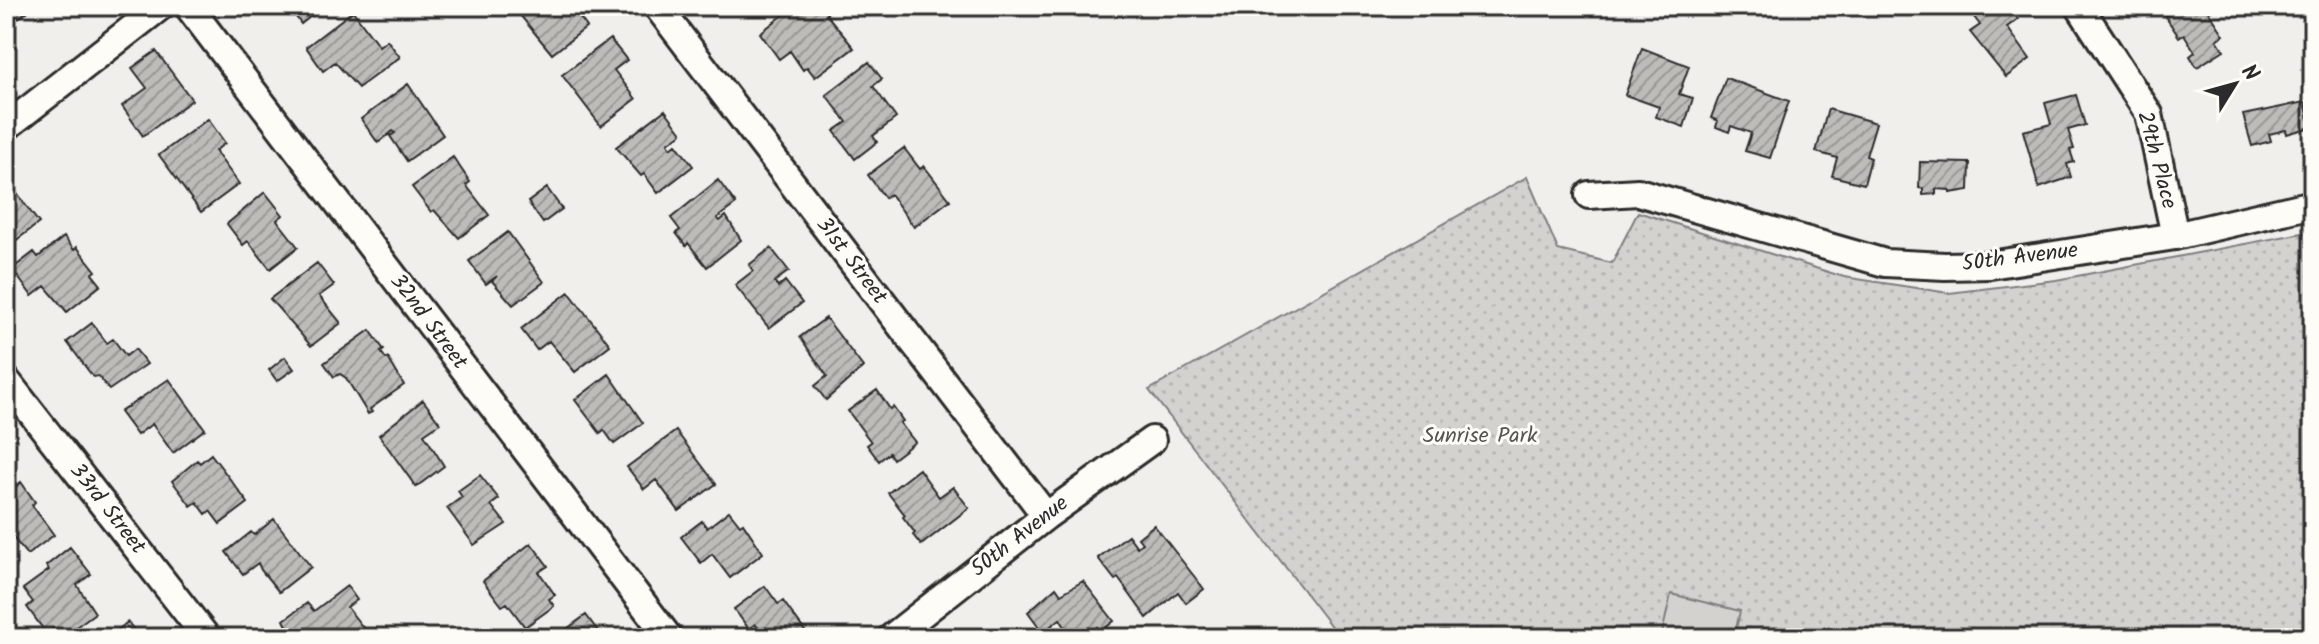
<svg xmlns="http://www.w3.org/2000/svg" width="2319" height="644" viewBox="0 0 2319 644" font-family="Kalam,sans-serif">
	<defs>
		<pattern id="park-dots" width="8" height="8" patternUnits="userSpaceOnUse" patternTransform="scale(2)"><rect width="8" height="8" fill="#d3d2cf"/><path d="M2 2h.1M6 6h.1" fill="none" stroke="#b5b4b2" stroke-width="1.8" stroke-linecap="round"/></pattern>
		<pattern id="building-hatch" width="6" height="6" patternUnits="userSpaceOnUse" patternTransform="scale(2)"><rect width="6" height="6" fill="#bdbcb8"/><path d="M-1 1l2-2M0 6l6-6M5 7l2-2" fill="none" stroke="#9a9996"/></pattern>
	</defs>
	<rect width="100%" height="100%" fill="#f0efeb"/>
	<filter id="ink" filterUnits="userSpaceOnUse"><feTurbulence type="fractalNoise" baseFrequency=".0125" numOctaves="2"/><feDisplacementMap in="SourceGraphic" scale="16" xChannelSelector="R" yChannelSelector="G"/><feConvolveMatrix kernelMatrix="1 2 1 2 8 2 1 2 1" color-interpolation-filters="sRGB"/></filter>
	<g filter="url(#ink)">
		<path fill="url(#park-dots)" stroke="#7f7e7d" stroke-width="2" d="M1527,177l31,73 54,13 26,-51 206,65 105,16 107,-13 257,-49v407h-973l-191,-248z"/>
		<path fill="#d3d2cf" stroke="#7f7e7d" stroke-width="2" d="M1671,594l69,17 -6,27h-73z"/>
		<path fill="url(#building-hatch)" stroke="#2b2b2b" stroke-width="2" d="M6,6h29l-29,21z
			M282,6h42l-23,18 -9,-13 -4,3z
			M519,6h45l1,3 6,-3 16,21 -35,27 -37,-45z
			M795,6h28l5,6 -2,2 28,34 -39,29 -8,-10 -4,3 -13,-19 -11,8 -19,-26z
			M2008,6l10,13 -11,8 23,32 -24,18 -36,-45 10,-7 -9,-12 8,-7z
			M2181,6h29l3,4 -4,2 15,23 -7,5 7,10 -27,17 -7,-11 5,-4 -11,-18 -5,3 -14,-21z
			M353,11l26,35 8,-6 13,17 -42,31 -23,-26 -12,9 -17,-24z
			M610,39l17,21 -13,10 22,29 -35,27 -39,-51z
			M1642,48l47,18 -10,28 14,4 -9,29 -28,-10 3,-10 -34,-12z
			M156,51l36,49 -49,36 -21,-30 25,-18 -15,-20z
			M869,62l13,17 -9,7 23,32 -23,18 4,6 -22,17 -21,-28 13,-9 -21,-27z
			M1726,78l63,23 -19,57 -25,-7 6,-18 -20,-7 -2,6 -13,-5 2,-6 -7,-3z
			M408,84l35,51 -36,26 -17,-25 5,-3 -2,-2 -15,12 -17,-24z
			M2076,95l9,30 -17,5 6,19 -4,1 4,12 -7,2 4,13 -32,11 -16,-57 28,-7 -6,-21z
			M2305,102l6,25 -24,7 -1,-4 -17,4 2,7 -19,5 -9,-31z
			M1828,109l48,14 -10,33 5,2 -7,26 -32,-8 5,-18 -21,-6z
			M665,110l17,23 -14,10 3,5 5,-4 17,22 -35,27 -14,-19 -3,2 -25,-29z
			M208,119l17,24 -10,8 24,33 -38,28 -42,-57z
			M904,148l16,21 4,-3 26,34 -36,27 -24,-33 -5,4 -17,-23z
			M453,157l17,25 -4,3 23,30 -30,23 -25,-28 -3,2 -19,-25z
			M1920,162l50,1 -1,27 -19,3v-3l-14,-1v5l-13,1v-6l-4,-1z
			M6,179l33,44 -33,25z
			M718,180l18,24 -19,14 3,3 6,-5 15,24 -34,27 -19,-24 -2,3 -10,-13 4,-3 -9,-12z
			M547,188l15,21 -19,14 -15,-21z
			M265,192l18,23 -6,5 21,27 -28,22 -22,-28 -5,4 -16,-21z
			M508,232l36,50 -31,23 -21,-24 5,-5 -11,8 -17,-23z
			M64,237l10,13 3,-3 19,24 -4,3 9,11 -34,27 -22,-26 -13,10 -20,-27 22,-17 4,5z
			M771,248l18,23 -15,11 4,5 7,-6 17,22 -33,25 -34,-43 18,-14 -4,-6z
			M317,263l17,22 -15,11 22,27 -30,23 -41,-47z
			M569,292l41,53 -35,27 -26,-31 -12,9 -16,-21z
			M826,318l37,49 -37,33 -11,-14 12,-10 -27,-39z
			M92,323l15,20 6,-4 13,17 9,-7 12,15 -38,26 -11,-14 -5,1 -26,-35z
			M370,330l14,20 -3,2 5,7 2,-1 16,27 -34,24 2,3 -4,2 -22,-36 -6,-4 -6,3 -10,-14z
			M285,357l9,12 -17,12 -8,-11z
			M609,374l34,49 -29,21 -10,-14 -4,3 -25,-33z
			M169,379l36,50 -32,24 -21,-29 -15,11 -17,-23z
			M877,390l13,19 3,-2 10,14 -3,2 15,19 -22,17 -4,-6 -10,8 -12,-16 4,-3 -23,-31z
			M423,400l17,23 -16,11 20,32 -28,21 -37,-52z
			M676,431l40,53 -37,27 -23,-31 -12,9 -17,-22z
			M211,454l37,49 -28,21 -10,-13 -4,3 -9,-12 -6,4 -19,-25 25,-21 3,3z
			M919,469l20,28 14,-10 16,21 -48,37 -8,-10 2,-2 -12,-16 2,-2 -17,-22z
			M480,475l19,24 -8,6 15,19 -32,21 -27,-37 15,-11 -4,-6z
			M21,482l14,20 -3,3 22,30 -27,20 -21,-26v-35z
			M729,511l11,14 3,-2 20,30 -33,25 -18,-24 -11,9 -20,-26 21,-16 5,7z
			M274,519l37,48 -32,25 -18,-22 -3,-7 -15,11 -17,-22 25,-20 3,3z
			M1154,525l50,64 -18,14 -8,-11 -31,26 -29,-40 -3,2 -17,-22 30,-23 9,12 5,-4 -4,-5z
			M531,543l17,23 -9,6 16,23 -6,4 5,7 -29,21 -18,-24 -5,3 -19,-25z
			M70,547l21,27 -14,11 18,28 -34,25 -8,-10 -7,5 -19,-26 6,-5 -10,-13 26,-19 -3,-4z
			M1083,581l31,40 -14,11 -3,-5 -14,11h-11l-12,-19 -17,13 -15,-20 28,-25 5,7z
			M347,586l10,14 -10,7 24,31h-78l-9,-18 23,-17 7,8z
			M765,586l13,18 5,-3 24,33 -5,4h-36l-11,-14 -6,5 -15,-20z
			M586,615l17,23h-34l-5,-7z
			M128,622l12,16h-33z"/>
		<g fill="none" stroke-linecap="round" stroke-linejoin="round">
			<defs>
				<path id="street" d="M188,6l481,632
					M657,6l389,510
					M2079,6l70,108 26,122
					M6,127l155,-121
					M1589,195l49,-3 247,71 60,3 45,-1 185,-29 138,-32
					M6,380l201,258
					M891,638l155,-122 106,-76"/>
			</defs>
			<use href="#street" stroke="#2b2b2b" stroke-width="32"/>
			<use href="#street" stroke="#fdfcf7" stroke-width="26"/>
		</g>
	</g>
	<g text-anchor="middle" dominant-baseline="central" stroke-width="6" stroke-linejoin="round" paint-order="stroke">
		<g font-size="22" fill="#2b2b2b" stroke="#fdfcf7">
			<text transform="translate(2156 160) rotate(75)">29th Place</text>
			<text transform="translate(2020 258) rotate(-7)">50th Avenue</text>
			<text transform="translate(851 261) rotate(53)">31st Street</text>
			<text transform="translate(428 322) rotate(53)">32nd Street</text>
			<text transform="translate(107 509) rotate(52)">33rd Street</text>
			<text transform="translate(1020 537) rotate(-38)">50th Avenue</text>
		</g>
		<g font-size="22" fill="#555554" stroke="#fdfcf7">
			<text x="1480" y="436">Sunrise Park</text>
		</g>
	</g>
	<rect width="2319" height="644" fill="none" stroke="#fdfcf7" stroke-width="32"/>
	<rect x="16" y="16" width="2287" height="612" fill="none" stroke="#2b2b2b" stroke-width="3" filter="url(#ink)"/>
	<g transform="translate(2235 84) rotate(53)" stroke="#fdfcf7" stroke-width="6" paint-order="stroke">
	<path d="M0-6L14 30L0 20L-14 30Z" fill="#2b2b2b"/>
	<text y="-12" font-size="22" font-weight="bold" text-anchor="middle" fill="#2b2b2b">N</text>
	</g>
</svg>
